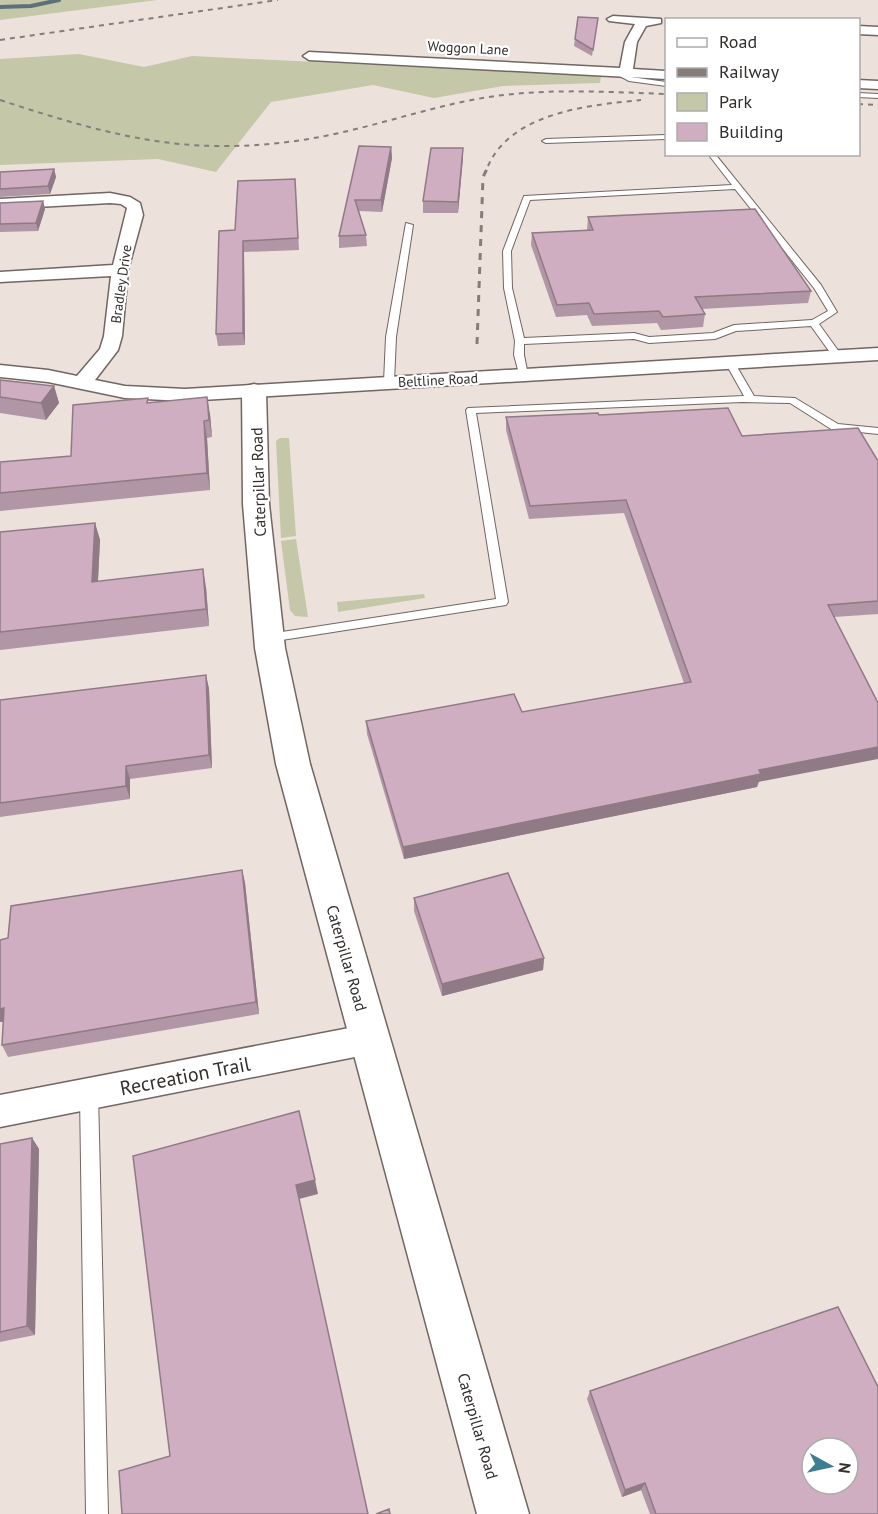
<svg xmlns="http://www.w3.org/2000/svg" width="878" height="1514" viewBox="0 0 878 1514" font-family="'PT Sans',sans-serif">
	<rect width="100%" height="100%" fill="#ede1dc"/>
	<path fill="#c4c7a8" d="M0,0h157l-157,20z
		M79,54l65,13 48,-11 409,20 -1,7 -97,3 -69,12 -61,-13 -102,17 -55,70 -58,-13 -158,6v-106z
		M280,438h9l7,98 -15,2 -5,-97z
		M296,539l12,78 -13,-1 -5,-6 -9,-69z
		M424,594l1,4 -87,14 -1,-10z"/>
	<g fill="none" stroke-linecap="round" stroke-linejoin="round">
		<path stroke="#5b707b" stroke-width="4" d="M0,7l31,-1 28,-6"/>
		<defs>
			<path id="service" d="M618,71l13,6 35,5v4l-37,-5 -13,-7z
				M858,93l20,1v4l-20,-1z
				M666,135v4l-120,4 -4,-2 4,-2z
				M708,154h7l106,131 16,27 -18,12 23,32 -2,2h-6l-23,-32 -75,5 -21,8 -66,4 -15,-4 -110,5v11l4,20 -8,2 -6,-22 1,-14 -11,-53 -1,-37 21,-55 208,-11zM735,189l79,99 14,23 -16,9 -78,5 -21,8 -64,4 -15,-4 -110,5 -12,-50 -1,-37 19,-51z
				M406,223l7,2 -17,112 -2,45 -5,3 -5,-3 2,-45z
				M727,360h6l21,36 41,2 43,26 40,4v6l-47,-5 -41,-26 -48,-1 -266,11 32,189 -2,3 -237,37 -6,-4 6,-4 227,-35 -30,-189 2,-2 276,-12 -19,-34z
				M89,1086l6,2 3,6 10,420h-22l-6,-420 3,-6z"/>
			<path id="minor" d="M613,16l48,3v4l-15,3 -9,16 -4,27 33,2v8l-357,-19 -6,-4 6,-4 311,16 5,-26 10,-18 -26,-3 -2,-2z
				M858,26l20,1v8l-20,-1z
				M858,80l20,1v8l-20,-1z
				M110,193l20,4 10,6 3,12 -15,55 -6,66 -4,14 -23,30 30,6 60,3 693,-41v12l-693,41 -60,-3 -77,-16 -48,-5v-12l48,5 29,6 23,-27 4,-13 7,-60 -111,6v-10l113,-7 14,-57 -6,-4 -11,-1 -110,6v-10z
				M370,1024l12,4 4,11 -4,11 -12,4 -370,73v-32z"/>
			<path id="tertiary" d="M254,384l8,2 4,5 3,113 16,144 25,116 219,750h-52l-201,-750 -21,-116 -12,-144 -1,-113 4,-5z"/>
		</defs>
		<use href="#service" stroke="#706662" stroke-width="2"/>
		<use href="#minor" stroke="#706662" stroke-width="3"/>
		<use href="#tertiary" stroke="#706662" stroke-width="3"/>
		<use href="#service" fill="#fff" fill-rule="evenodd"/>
		<use href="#minor" fill="#fff" fill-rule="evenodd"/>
		<use href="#tertiary" fill="#fff" fill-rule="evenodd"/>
		<path stroke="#857d7a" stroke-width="2" stroke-dasharray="5 5" stroke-linecap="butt" d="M0,40l278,-40
			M0,100c74,24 147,47 226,46 43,0 85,-6 126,-16 46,-11 91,-26 137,-33 58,-9 118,-5 177,-3
			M858,104l20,1
			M488,166c24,-54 102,-61 153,-66"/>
		<path stroke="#857d7a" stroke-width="3" stroke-dasharray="7 7" stroke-linecap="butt" d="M477,344l6,-167 6,-12"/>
	</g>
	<path fill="#b196a5" d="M578,17l19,7 -5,32 -18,-10z
		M359,146l32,1 1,11 -10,54 -23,-1 7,24 1,11 -28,2v-12z
		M463,148l-5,65h-35v-12z
		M54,169l2,8 -6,17 -50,3v-25z
		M295,179l4,71 -55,2 1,93 -27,1 -2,-12 19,-104z
		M43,201l2,8 -7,22 -38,1v-29z
		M588,217l223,74 -3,12 -106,6 3,5 -2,13 -42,3 -4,-7 -65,3 -5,-11 -31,2 -25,-72 1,-12 55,-3z
		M0,380l54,6 5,17 -13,17 -46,-7z
		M148,403l62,11 2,23 -5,1 3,52 -210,21v-49l71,-6z
		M599,415l143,21 136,25v153l-44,3 -77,170 -353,72 -37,-125 -1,-13 156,-9 162,-29 -60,-170 -95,6 -23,-89v-13z
		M95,523l5,17 -2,41 108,6 3,39 -209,24v-118z
		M206,675l3,14 3,79 -82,11v20l-130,18v-117z
		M242,870l3,13 14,131 -251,43 -6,-12 1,-23h-3v-82l8,-2z
		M414,898l130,60 -1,12 -101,26 -28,-85z
		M32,1138l7,11 -4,186 -35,7v-198z
		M590,1391l288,123h-228l-9,-24 -19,7 -35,-98z"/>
	<path fill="#907a86" d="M391,147l1,11 -10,54 -1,-12z
		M463,148v11l-5,54v-11z
		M54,169l2,8 -6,17 -2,-8z
		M43,201l2,8 -7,22 -2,-8z
		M243,241l1,11 1,93 -2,-12z
		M54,386l5,17 -13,17 -5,-17z
		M207,397l3,17 2,23 -3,-17z
		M204,421l3,17 3,52 -3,-17z
		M95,523l5,17 -3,59 -5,-17z
		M203,569l3,18 3,39 -3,-17z
		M206,675l3,14 3,79 -3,-13z
		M878,747v12l-120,23 -1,5 -353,72 -1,-12 356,-77z
		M126,766l4,13v20l-4,-13z
		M242,870l3,13 14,131 -3,-12z
		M544,958l-1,12 -101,26v-12z
		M4,1008l7,12 -11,2v-13z
		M32,1138l7,11 -4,186 -8,-9z
		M315,1180l3,14 -19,5 -3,-14z
		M645,1483l-4,7 -19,7 3,-7z"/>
	<path fill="#ceaec0" stroke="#907a86" stroke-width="1.5" fill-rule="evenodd" d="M578,17l20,1 -5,32 -18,-11z
		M359,146l32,1 -10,53h-26l11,35 -27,1z
		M431,148h32l-5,54 -35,-1z
		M54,169l-6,17 -48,3v-17z
		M295,179l3,59 -55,3v92l-27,1 3,-103 16,-1 3,-49z
		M43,201l-7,22 -36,1v-21z
		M755,209l56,82 -116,6 10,17 -42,3 -4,-6 -65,3 -5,-11 -32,2 -25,-72 61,-3 -5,-13z
		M0,380l54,6 -13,17 -41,-6z
		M207,397l2,23 -5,1 3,52 -207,20v-31l71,-6 2,-51 75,-7 -1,5z
		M728,408l14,28 116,-8 20,33v140l-50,4 50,98v44l-119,23 2,4 -358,73 -37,-126 148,-27 8,18 169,-30 -65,-182 -96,6 -24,-89 92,-4 1,2z
		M95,523l-3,59 111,-13 3,40 -206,23v-100z
		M206,675l3,80 -83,11v20l-126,17v-103z
		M242,870l14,132 -254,43 2,-37 -4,1v-69l8,-2 3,-32z
		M508,873l36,85 -102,26 -28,-86z
		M299,1111l16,69 -19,5 72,329h-246l-3,-43 51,-15 -37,-300z
		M32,1138l-5,188 -27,6v-188z
		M838,1307l40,80v127h-222l-11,-31 -20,7 -35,-99zM812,1448h36v36h-36z
		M389,1509l1,5h-14z"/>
	<g text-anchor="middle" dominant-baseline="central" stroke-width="4.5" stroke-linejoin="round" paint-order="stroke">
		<g font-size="14" fill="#322e2c" stroke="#fff">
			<text transform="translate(468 48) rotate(3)">Woggon Lane</text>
			<text transform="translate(121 284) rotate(-82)">Bradley Drive</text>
			<text transform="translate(438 380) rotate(-3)">Beltline Road</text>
		</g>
		<g font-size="16" fill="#322e2c" stroke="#fff">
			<text transform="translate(258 482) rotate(-92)">Caterpillar Road</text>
			<text transform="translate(347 958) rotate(74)">Caterpillar Road</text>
			<text transform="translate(478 1426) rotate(74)">Caterpillar Road</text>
		</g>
		<g font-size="20" fill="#322e2c" stroke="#fff">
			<text transform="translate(185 1076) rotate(-11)">Recreation Trail</text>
		</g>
	</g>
	<rect x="665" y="18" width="195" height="138" fill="#ffffff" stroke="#adabab" stroke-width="1.5"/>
	<rect x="677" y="38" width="30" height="9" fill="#ffffff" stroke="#adabab" stroke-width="1.5"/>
	<text x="719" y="48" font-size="18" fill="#322e2c">Road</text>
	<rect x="677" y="68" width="30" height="9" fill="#857d7a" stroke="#adabab" stroke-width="1.5"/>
	<text x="719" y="78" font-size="18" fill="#322e2c">Railway</text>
	<rect x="677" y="93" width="30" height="18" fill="#c4c7a8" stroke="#adabab" stroke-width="1.5"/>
	<text x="719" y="108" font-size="18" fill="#322e2c">Park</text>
	<rect x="677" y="123" width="30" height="18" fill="#ceaec0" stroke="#adabab" stroke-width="1.5"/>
	<text x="719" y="138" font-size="18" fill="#322e2c">Building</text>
	<g transform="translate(830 1466) rotate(98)"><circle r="28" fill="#ffffff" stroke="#adabab" stroke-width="1.5"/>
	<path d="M0-4.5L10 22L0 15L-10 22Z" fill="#3d7e91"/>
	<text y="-9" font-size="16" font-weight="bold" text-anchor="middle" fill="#322e2c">N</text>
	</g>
</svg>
